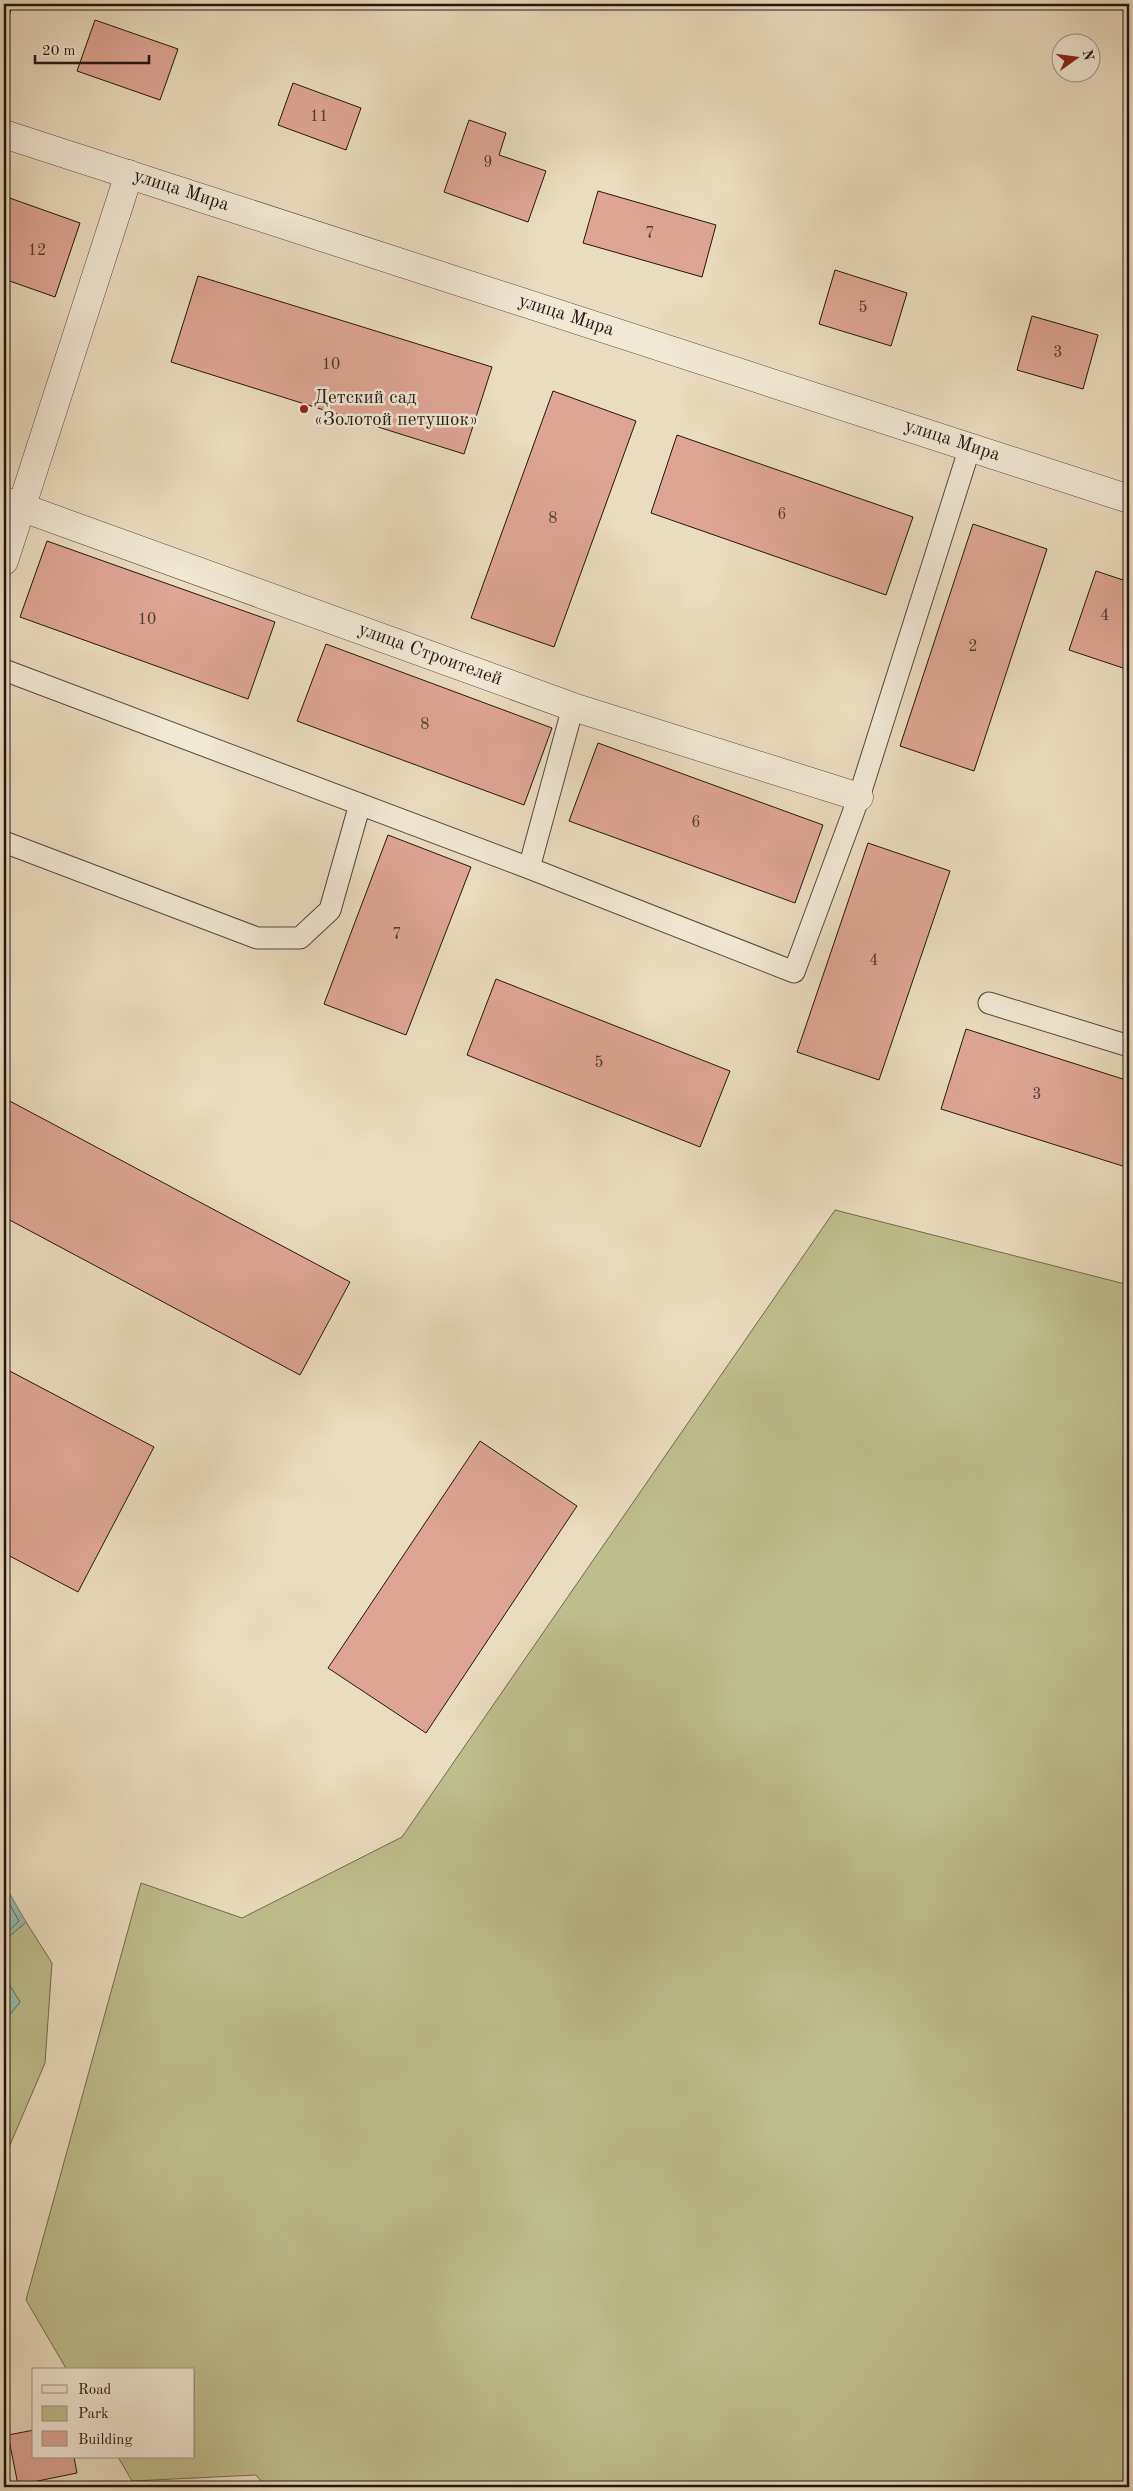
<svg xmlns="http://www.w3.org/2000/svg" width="1133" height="2491" viewBox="0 0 1133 2491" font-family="'Old Standard TT',serif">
	<rect width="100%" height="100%" fill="#eadcbe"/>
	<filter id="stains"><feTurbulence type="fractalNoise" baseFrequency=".004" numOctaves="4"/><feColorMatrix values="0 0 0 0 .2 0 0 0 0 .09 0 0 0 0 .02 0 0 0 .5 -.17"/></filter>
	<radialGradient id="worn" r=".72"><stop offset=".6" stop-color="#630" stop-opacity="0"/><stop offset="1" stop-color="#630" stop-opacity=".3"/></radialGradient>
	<path fill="#bebe8c" stroke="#706a4e" d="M835,1210l294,75v1202h-863l-10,-12 -124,6 -14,-24h76v-87h-127l-41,-70 115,-417 101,35 160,-81z
		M26,1922l26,41 -7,100 -41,96v-137l16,-20 -16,-26v-35z"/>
	<path fill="#99bcab" stroke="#697a6d" d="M4,1884l22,38 -22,19z
		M4,1976l16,26 -16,20z"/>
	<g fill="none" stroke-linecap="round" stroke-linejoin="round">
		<path stroke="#5e695e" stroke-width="1" d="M4,1894l15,27 -15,14"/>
	</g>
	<path fill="#dea594" stroke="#221610" d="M4,4h9l-9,27z
		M95,20l83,29 -18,51 -83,-29z
		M293,83l68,25 -15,42 -68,-25z
		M469,120l37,13 -7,22 47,16 -18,51 -84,-30z
		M598,191l118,34 -14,52 -119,-34z
		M4,196l76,27 -25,74 -51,-18z
		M835,270l72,23 -16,53 -72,-22z
		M198,276l294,91 -28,87 -293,-92z
		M1032,316l66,19 -15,54 -66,-19z
		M553,391l83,30 -82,226 -83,-29z
		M677,435l236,82 -27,78 -235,-82z
		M973,524l74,25 -73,222 -74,-25z
		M47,541l228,81 -27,77 -228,-82z
		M1096,571l33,11v88l-60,-20z
		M326,644l226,84 -28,77 -227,-84z
		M598,743l225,82 -28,78 -226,-82z
		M388,835l83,32 -65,168 -82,-31z
		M868,843l82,28 -71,209 -82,-28z
		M496,979l234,92 -30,76 -233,-92z
		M966,1029l163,52v87l-188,-59z
		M4,1098l346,184 -50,93 -296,-158z
		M4,1368l150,79 -76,145 -74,-39z
		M480,1441l97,65 -151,227 -98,-65z
		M34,2430v27h40l3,16 -59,12 -10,-50z"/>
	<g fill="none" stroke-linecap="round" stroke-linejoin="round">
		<defs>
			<path id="service" d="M4,670l525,198 265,104 65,-175 111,-350
				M4,842l253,96h43l30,-28 30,-106
				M529,868l44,-161
				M989,1003l140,43"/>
			<path id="minor" d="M4,501l569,206 286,90
				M4,561l125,-387"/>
			<path id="tertiary" d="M4,134l1125,365"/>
		</defs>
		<use href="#service" stroke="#54483c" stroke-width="23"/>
		<use href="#minor" stroke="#54483c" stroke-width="29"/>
		<use href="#tertiary" stroke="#54483c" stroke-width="29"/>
		<use href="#service" stroke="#f1e8d5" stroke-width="21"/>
		<use href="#minor" stroke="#f1e8d5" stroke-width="28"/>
		<use href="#tertiary" stroke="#f1e8d5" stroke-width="28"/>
	</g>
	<circle fill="#8f2418" stroke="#f1e8d5" stroke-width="2" cx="304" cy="409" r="5"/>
	<g text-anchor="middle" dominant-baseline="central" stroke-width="5" stroke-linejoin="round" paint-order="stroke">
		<g font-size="16" fill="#513a31">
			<text x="319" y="117">11</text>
			<text x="488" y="163">9</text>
			<text x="650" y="234">7</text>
			<text x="37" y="251">12</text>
			<text x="863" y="308">5</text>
			<text x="1058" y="353">3</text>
			<text x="331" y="365">10</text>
			<text x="782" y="515">6</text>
			<text x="553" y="519">8</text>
			<text x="1105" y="616">4</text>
			<text x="147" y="620">10</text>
			<text x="973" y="647">2</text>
			<text x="425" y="725">8</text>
			<text x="696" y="823">6</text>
			<text x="397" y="935">7</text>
			<text x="874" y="961">4</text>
			<text x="599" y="1063">5</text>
			<text x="1037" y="1095">3</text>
		</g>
		<g font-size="19" fill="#221610" stroke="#f1e8d5">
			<text transform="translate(181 191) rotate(18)">улица Мира</text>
			<text transform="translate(566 316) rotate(18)">улица Мира</text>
			<text transform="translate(952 441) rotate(18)">улица Мира</text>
			<text transform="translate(430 655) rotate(20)">улица Строителей</text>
		</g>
		<g font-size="19" fill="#221610" stroke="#f1e8d5" text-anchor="start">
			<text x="314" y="398">Детский сад<tspan x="314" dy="22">«Золотой петушок»</tspan></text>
		</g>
	</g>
	<rect width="1133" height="2491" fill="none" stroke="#eadcbe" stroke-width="20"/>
	<rect x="5" y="5" width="1123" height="2481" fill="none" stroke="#221610" stroke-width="2.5"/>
	<rect x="10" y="10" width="1113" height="2471" fill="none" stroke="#221610"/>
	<rect x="32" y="2368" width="162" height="90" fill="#f1e8d5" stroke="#9e9486"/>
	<rect x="42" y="2385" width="25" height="8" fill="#f1e8d5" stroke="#9e9486"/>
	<text x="78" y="2394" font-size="15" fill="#221610">Road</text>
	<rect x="42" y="2406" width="25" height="15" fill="#bebe8c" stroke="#9e9486"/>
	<text x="78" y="2418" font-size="15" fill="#221610">Park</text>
	<rect x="42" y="2431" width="25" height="15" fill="#dea594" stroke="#9e9486"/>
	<text x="78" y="2444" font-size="15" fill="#221610">Building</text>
	<g transform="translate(1076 58) rotate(76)"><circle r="24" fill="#f1e8d5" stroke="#9e9486"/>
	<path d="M0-4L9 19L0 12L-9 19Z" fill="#8f2418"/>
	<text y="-8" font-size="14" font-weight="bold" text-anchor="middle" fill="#221610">N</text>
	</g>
	<path d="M35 55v8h114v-8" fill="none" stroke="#221610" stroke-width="2.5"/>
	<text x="42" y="55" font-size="15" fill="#221610" stroke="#f1e8d5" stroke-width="4" paint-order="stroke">20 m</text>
	<rect width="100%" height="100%" filter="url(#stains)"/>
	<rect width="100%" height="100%" fill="url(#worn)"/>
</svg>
